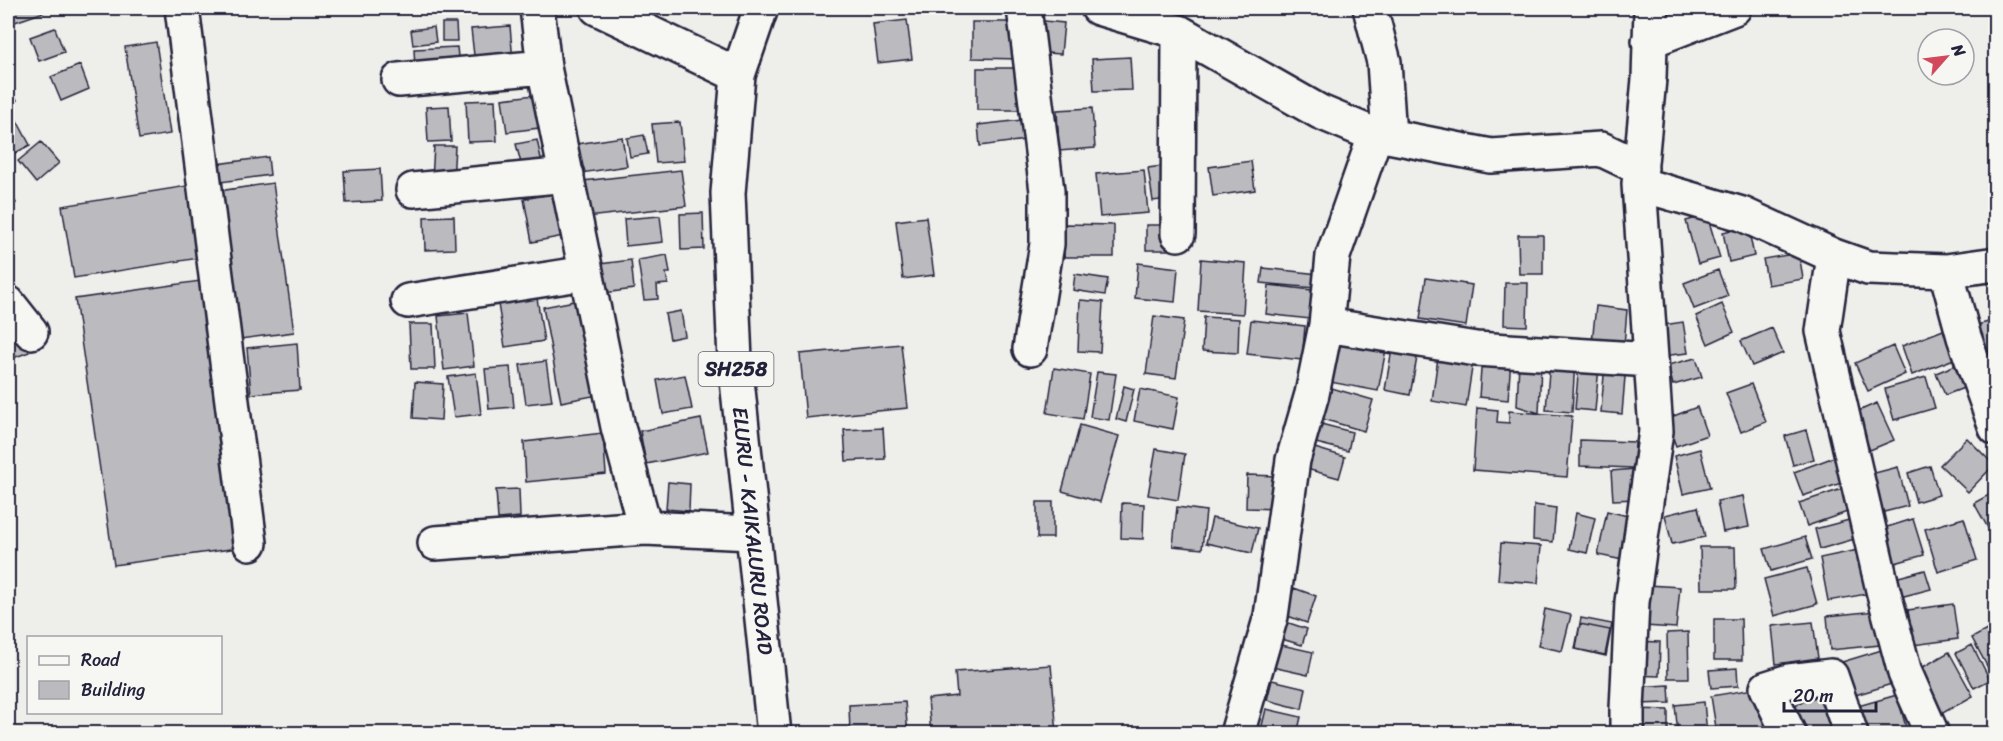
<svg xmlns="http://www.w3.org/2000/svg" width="2003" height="741" viewBox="0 0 2003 741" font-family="Sriracha,sans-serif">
	<rect width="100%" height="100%" fill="#eeeeeb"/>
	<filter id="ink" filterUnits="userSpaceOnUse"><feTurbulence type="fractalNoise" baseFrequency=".0167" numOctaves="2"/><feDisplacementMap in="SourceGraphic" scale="12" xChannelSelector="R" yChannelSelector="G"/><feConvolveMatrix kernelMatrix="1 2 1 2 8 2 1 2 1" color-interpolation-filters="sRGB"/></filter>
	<g filter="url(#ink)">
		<path fill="#bbbbbf" stroke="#22223b" stroke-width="1.5" d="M8,8h34l2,4 -32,11z
			M907,20l5,39 -34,4 -5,-39z
			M1034,20l30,3 -3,31 -29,-2z
			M972,22h49v37l-49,-1z
			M442,23h14l1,18h-15z
			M510,26l3,35 -38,3 -4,-35z
			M434,27l2,15 -23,3 -2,-15z
			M55,28l9,24 -25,9 -9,-24z
			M156,42l14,92 -31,5 -14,-92z
			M457,47l2,20 -44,2 -1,-20z
			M1130,57l2,33 -38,1 -2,-32z
			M80,65l9,24 -28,12 -10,-24z
			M977,68h47l1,42h-48z
			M8,89l9,11 -9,8z
			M534,95l5,33 -32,4 -5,-33z
			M495,100l2,41 -29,1 -2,-41z
			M449,106l2,35 -23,1 -2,-35z
			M1092,108l3,40 -36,3 -2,-41z
			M15,117l15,28 -22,12v-36z
			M1022,120l3,20 -45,6 -2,-21z
			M680,122l4,39 -28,2 -4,-39z
			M644,135l4,19 -18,3 -3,-19z
			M622,137l5,29 -46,7 -4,-29z
			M537,140l5,23 -20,4 -6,-23z
			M41,142l18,21 -23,20 -18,-22z
			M434,146h21l-2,35 -21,-1z
			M268,157l2,18 -49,7 -4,-18z
			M1251,161l4,29 -42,6 -4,-29z
			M1170,165l4,33 -21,3 -5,-33z
			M380,169l2,32 -36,2 -2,-32z
			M681,170l5,36 -99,11 -4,-36z
			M1144,170l4,43 -48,4 -4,-43z
			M273,183l21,149 -54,7 -21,-148z
			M187,186l12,72 -125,20 -12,-72z
			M8,189l8,14 -8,5z
			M556,193l8,43 -32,6 -8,-43z
			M703,213l1,36 -23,1 -1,-36z
			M1707,215l13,43 -22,6 -12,-43z
			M454,216l1,33 -30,1 -1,-33z
			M660,216l3,26 -37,4 -2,-27z
			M926,217l8,58 -31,4 -7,-58z
			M1064,224l50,1v32h-50z
			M1146,225h24l-1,25h-23z
			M1748,226l6,30 -25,6 -6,-30z
			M1518,235h25v39h-24z
			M1799,253l4,26 -35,6 -5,-26z
			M667,255l3,18h-4l2,11 -11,1 1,14 -14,1 -6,-40z
			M1201,259l45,4 -3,51 -45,-3z
			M631,260l3,29 -30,4 -4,-29z
			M1138,263l40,5 -3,34 -40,-4z
			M1263,268l65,7 -1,14 -66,-6z
			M1718,270l10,26 -34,13 -10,-26z
			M1075,274l33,5 -3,16 -32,-5z
			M1426,278l46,7 -6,41 -46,-7z
			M200,281l38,267 -124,17 -39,-266z
			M1505,283h23l-1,43 -23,-1z
			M1269,285l43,5 -2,29 -44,-5z
			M536,292l8,49 -39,6 -8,-49z
			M580,300l18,95 -37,7 -18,-95z
			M1080,300l23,2 -3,50 -22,-1z
			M1722,304l12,28 -26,12 -12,-28z
			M1596,306l31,4 -3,35 -32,-3z
			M681,311l4,25 -15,3 -5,-25z
			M468,313l6,53 -30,4 -6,-54z
			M1154,316l30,4 -8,58 -30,-4z
			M1204,317l35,2 -1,34 -36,-2z
			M16,318l13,34 -21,8v-39z
			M1251,320l54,6 -3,34 -55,-6z
			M1992,321l4,12v24l-16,5 -10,-35z
			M1683,322l5,31 -27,3 -4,-30z
			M409,324h24l2,45h-24z
			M1951,327l11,29 -50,19 -10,-29z
			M1772,328l11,25 -31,13 -11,-25z
			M1339,330l49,9 -10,52 -48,-9z
			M297,343l3,47 -49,4 -4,-46z
			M1393,343l26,4 -9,48 -25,-5z
			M901,344l7,64 -102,10 -6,-64z
			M1893,346l12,28 -37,17 -13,-28z
			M1439,350l35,5 -8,52 -34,-6z
			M1482,356l29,2 -3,42 -29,-3z
			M1696,358l6,19 -29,8 -5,-20z
			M1550,359l25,1 -3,52 -26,-2z
			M546,361l6,40 -26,3 -6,-39z
			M1519,362l22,1 -2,50 -22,-7z
			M1963,362l9,23 -27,10 -9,-22z
			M1605,363l21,1 -4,50 -21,-2z
			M1579,364l20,2 -4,45 -20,-2z
			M510,367l4,40 -25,2 -4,-40z
			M1054,368l36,6 -7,45 -36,-6z
			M1097,372l19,2 -7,46 -19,-3z
			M476,373l5,41 -27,3 -6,-40z
			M685,375l7,34 -29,5 -6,-34z
			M1926,377l9,31 -41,12 -9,-31z
			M415,382l28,2 -2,36 -28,-2z
			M1751,384l15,38 -25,10 -15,-39z
			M1124,386l10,3 -8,33 -10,-3z
			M1328,387l45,13 -9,31 -45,-13z
			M1140,389l39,8 -6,32 -39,-8z
			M1877,403l17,37 -24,10 -16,-37z
			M1697,407l10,28 -31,11 -10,-27z
			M1477,408l21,2 -1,12 12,1v-12l63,5 -5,61 -94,-7z
			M701,419l7,33 -62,12 -6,-33z
			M1321,424l31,8 -4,19 -32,-8z
			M1080,425l39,11 -19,66 -38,-11z
			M883,428l2,31 -39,2 -2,-31z
			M1806,430l8,29 -21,6 -8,-29z
			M603,433l3,41 -80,8 -2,-40z
			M1967,438l27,27 -26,27 -28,-27z
			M1580,440l55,2 -1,26 -54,-2z
			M1308,446l37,11 -6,21 -36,-10z
			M1156,449l29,5 -7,46 -30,-5z
			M1700,449l10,39 -27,6 -9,-38z
			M1837,456l10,25 -44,15 -9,-24z
			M1930,466l9,29 -23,7 -8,-29z
			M1898,467l10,39 -28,7 -9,-39z
			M1635,469l2,30 -24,1 -2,-29z
			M1247,475l35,1 -1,33 -35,-1z
			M668,482l22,2 -1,27 -23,-2z
			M1848,487l8,22 -49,17 -8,-23z
			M519,489l1,28 -22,2 -2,-29z
			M1996,491v42l-4,2 -18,-32z
			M1743,496l6,31 -26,5 -6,-31z
			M1037,502h16v36h-16z
			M1122,503l22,1 -1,35 -22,-1z
			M1534,505l22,3 -3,34 -20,-2z
			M1177,507l29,4 -4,38 -29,-3z
			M1698,507l7,30 -33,7 -7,-29z
			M1607,511l25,6 -9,43 -25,-5z
			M1576,513l19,5 -8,35 -18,-4z
			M1212,518l46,10 -6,25 -46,-10z
			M1964,518l13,42 -39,12 -13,-43z
			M1853,519l5,19 -38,11 -5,-20z
			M1913,519l11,36 -29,8 -11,-35z
			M1805,537l7,22 -41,12 -7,-22z
			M1501,543l40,3 -3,37 -40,-3z
			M1700,547h35l1,42h-35z
			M1863,549l9,44 -44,8 -8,-43z
			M1807,568l10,36 -43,12 -10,-37z
			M1925,570l6,19 -31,8 -5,-19z
			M1647,585l33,2 -4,41 -32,-2z
			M1294,588l22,8 -9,27 -22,-8z
			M1953,604l5,35 -45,6 -5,-35z
			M1545,609l26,6 -9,36 -24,-5z
			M1876,611l4,34 -50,5 -3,-34z
			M1581,618l31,6 -6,32 -31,-7z
			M1714,619h27l1,41h-28z
			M1280,620l27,9 -5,16 -27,-8z
			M1813,622l5,36 -42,6 -4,-38z
			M1580,624l30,6 -5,25 -29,-6z
			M1996,625v51l-3,1 -21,-39z
			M1688,632l1,46h-21l-1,-45z
			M1632,641l28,1 -1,34 -28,-1z
			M1277,644l36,8 -5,23 -36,-8z
			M1972,645l18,35 -16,8 -18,-35z
			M1885,649l10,34 -43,13 -10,-34z
			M1949,652l24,44 -32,18 -25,-43z
			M1051,665l6,69h-126l-3,-35 29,-3 -2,-24z
			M1737,668l1,18 -27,2 -2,-18z
			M1272,680l34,8 -4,21 -35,-9z
			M1669,685l1,18 -34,1 -1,-17z
			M1759,688l6,40 -33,6h-15l-6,-38z
			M1821,695l11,32 -18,7h-16l-9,-27z
			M1897,695l11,39h-42l-8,-28z
			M905,702l3,32h-58l-1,-29z
			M1704,702l3,32h-29l-3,-29z
			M1266,709l35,8 -4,17h-37z
			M1635,709l33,1v24h-34z"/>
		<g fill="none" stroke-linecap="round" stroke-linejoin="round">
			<defs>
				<path id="minor" d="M182,8l68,535
					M537,8l7,59 74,360 27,101
					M1024,8l23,183v53l-17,105
					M1098,8l81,24 141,80 48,20 123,24 110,-7 40,19
					M1370,8l14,54 5,74
					M1649,41l85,-33
					M399,80l145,-13
					M1639,184l103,30 92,42 34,12 78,3 50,-7
					M413,190l154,-15
					M1178,234l1,-202
					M1834,256l-11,75 60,259 22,83 27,61
					M1946,271l18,66 32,91
					M408,301l178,-28
					M8,303l23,29
					M1326,325l150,24 175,11
					M435,543l210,-15 107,5
					M1237,734l34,-118 22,-156 19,-66 14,-69 7,-69 43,-123
					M1627,734v-25l5,-107 24,-171 -17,-247 10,-105 2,-71
					M1789,734l-22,-46 22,-7 42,-5 20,58"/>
				<g id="major">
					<path d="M597,8l141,67"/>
					<path id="s1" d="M761,8l-23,67 -10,118 7,168 39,373"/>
				</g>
			</defs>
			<use href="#minor" stroke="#22223b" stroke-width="38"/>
			<use href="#major" stroke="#22223b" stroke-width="38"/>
			<use href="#minor" stroke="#f6f6f2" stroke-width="33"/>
			<use href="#major" stroke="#f6f6f2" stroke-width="33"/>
		</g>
	</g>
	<g text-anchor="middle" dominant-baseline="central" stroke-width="5" stroke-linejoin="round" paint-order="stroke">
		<rect fill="#f6f6f2" stroke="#626272" stroke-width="1.5" x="698.5" y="352" width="75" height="34" rx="4.5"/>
		<g font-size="20" font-weight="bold" fill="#22223b">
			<text x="736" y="369">SH258</text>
		</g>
		<g font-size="21" fill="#22223b" stroke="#f6f6f2">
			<text stroke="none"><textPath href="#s1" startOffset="528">ELURU - KAIKALURU ROAD</textPath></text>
		</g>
	</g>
	<rect width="2003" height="741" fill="none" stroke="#f6f6f2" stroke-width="30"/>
	<rect x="15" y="15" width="1973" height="711" fill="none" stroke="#22223b" stroke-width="2" filter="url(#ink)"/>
	<rect x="27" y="636" width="195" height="78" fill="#f6f6f2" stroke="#a1a1a9" stroke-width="1.5"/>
	<rect x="39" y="656" width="30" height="9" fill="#f6f6f2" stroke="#a1a1a9" stroke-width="1.5"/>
	<text x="81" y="666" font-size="18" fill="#22223b">Road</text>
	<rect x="39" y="681" width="30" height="18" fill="#bbbbbf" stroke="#a1a1a9" stroke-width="1.5"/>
	<text x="81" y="696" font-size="18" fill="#22223b">Building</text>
	<g transform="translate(1946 57) rotate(62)"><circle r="28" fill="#f6f6f2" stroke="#a1a1a9" stroke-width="1.5"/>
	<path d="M0-4.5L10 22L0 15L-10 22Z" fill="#d1495b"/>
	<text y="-9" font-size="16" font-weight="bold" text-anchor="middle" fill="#22223b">N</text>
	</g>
	<path d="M1784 702v9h92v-9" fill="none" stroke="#22223b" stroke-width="3"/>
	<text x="1793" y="702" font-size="18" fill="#22223b" stroke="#f6f6f2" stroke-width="4.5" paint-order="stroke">20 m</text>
</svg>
